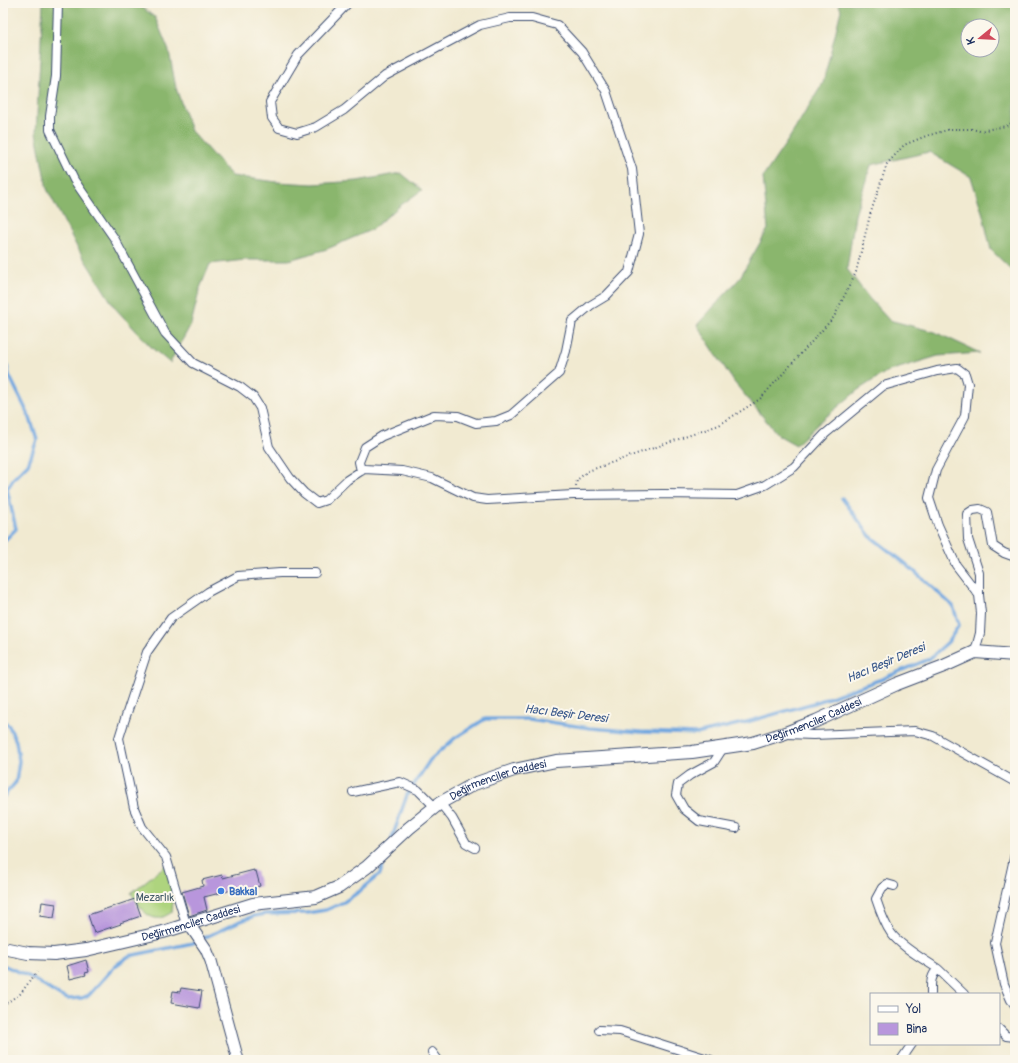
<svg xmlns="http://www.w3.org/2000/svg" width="1018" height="1063" viewBox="0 0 1018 1063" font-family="Pangolin,sans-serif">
	<rect width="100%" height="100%" fill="#fbf7ec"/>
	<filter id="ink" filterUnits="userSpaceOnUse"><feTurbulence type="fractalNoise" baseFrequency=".025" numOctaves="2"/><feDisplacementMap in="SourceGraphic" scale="8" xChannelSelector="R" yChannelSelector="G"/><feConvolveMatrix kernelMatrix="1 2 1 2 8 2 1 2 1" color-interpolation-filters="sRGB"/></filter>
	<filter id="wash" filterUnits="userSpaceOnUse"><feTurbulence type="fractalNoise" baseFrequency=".012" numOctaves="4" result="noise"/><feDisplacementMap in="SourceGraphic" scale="16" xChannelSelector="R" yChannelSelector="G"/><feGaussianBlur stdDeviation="0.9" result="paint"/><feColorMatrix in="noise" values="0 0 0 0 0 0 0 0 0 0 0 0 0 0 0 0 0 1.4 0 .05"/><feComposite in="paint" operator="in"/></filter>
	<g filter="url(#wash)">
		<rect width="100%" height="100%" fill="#f1ead1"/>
		<path fill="#aed47e" stroke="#64826e" d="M166,865l8,26 -2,21c-3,2 -8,5 -12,6 -14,2 -22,-15 -29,-25z"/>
		<path fill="#8ab66d" stroke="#527266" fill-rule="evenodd" d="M43,3h93l19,14 14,34 7,37 15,43 41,45 45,6 36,2 44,-3 44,-8 21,17 -21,15 -30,25 -44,19 -38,11h-44l-35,4 -10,24 -9,36 -21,39 -18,-15 -37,-40 -37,-59 -31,-60 -11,-56z
			M838,3h177v270l-24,-23 -8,-35 -12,-38 -42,-25 -58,13 -16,50 -8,54 22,29 20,22 46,12 45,21 -42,3 -52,16 -28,18 -38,32 -24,23 -18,-10 -44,-53 -37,-57 42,-46 29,-50 -5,-52 27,-40 33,-54 18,-73zM968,26h24v24h-24z"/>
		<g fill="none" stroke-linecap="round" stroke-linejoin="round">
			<path stroke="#73a8e0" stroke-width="3.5" d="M3,350l6,25 21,43 7,22 -9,24 -14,14 -7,11 9,40 -13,13
				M3,720l6,6 7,15 3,20 -3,21 -13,15
				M392,838l15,-43 23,-35 25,-22 30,-19h44l61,9 51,4 55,2 47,-11 71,-20 65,-23 50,-21 19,-17 11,-17 -6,-19 -47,-42 -36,-28 -28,-38
				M3,965l25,11 32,20 8,3 14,-1 7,-3 26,-29 14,-10 64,-13 45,-21 16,-6 12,-2 41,-1 19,-3 18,-8 16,-11 20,-17 6,-19"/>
		</g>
		<g id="blocks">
			<path fill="#b896dc" d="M254,870v2l2,-1 4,15 -24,6v-3l-32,8 3,13 -18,6 -7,-24 21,-6 -1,-6 20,-5 1,3z
				M135,899l6,17 -21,7 1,1 -27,9 -6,-18z
				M42,902l14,2 -2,14 -14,-2z
				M86,960l3,12 -4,1 1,2 -16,4 -3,-13z
				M181,988l21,3 -3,17 -28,-5 2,-12 7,1z"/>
		</g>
	</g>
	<g filter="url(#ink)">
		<use href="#blocks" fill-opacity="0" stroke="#3b4b6f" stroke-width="1"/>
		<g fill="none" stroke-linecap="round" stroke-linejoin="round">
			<defs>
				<path id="minor" d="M58,3l-2,73 -6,40v14l24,50 40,58 51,95 28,30 47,24 13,10 7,11 9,39 21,31 14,15 13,10 9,-3 21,-20 17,-11 38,2 30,7 41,20 14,2 86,-5 90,-1 74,1 28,-10 29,-18 31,-33 58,-48 54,-15 20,-3 8,6 3,10 -3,32 -29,54 -7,28 9,27 18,40 23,30 2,18 -1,20 -5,19
					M348,3l-50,52 -28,47 2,16 7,10 18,5 19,-6 28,-17 41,-34 95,-51 30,-7h22l25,7 25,27 24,39 26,78 7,65 -10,38 -23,24 -15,9 -19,16 -6,30 -7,22 -48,42 -15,6 -20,2 -18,-7 -24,-1 -52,21 -17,11 -6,15 2,9
					M979,595v-22l-11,-34 -1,-25 6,-4 7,-1 7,3 6,34 11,7 11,4
					M787,734l26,1 102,-4 18,5 82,46
					M723,748l-9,14 -24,13 -12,9 -2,11 8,14 15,12 37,7
					M353,792l47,-10 18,8 17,17
					M440,803l12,15 14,25 9,5
					M1015,854l-20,89 9,41 7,16 4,5
					M894,886l-7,-2 -5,4 -6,11c4,12 8,24 15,34 9,13 34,27 47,36
					M186,924l-20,-67 -24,-30 -8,-19 -15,-70 5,-16 23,-70 24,-34 37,-26 30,-16 42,-3h35
					M931,994c0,-10 -1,-18 7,-25l26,25
					M999,1029l7,7 9,1
					M599,1030l21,1 91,29
					M432,1052l6,8
					M901,1060l11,-16"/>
				<path id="tertiary" d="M189,924l17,25 5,12 27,99"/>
				<g id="secondary">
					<path id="s1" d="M3,948l25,5 26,1 32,-4 77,-18 90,-28 63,-7 23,-10 28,-20 42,-39 31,-25 34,-19 40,-14 42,-9 136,-9 61,-9 32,-10 31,-12 81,-37 47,-18 31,-14 40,3"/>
				</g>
			</defs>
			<use href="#minor" stroke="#3b4b6f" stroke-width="10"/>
			<use href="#tertiary" stroke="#3b4b6f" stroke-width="13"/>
			<use href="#secondary" stroke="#3b4b6f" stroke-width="14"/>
			<path stroke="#3b4b6f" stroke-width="2" stroke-dasharray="1 3" stroke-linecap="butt" d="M576,486l1,-6 11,-9 131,-46 41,-26 74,-82 22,-45 14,-57 17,-51 17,-19 22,-9 25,-7h21l8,2 26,-5 9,-5
				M3,1005l17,-11 17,-22"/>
			<use href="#minor" stroke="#fff" stroke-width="8"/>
			<use href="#tertiary" stroke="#fff" stroke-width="11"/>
			<use href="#secondary" stroke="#fff" stroke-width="12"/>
		</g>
	</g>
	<circle fill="#3f7fe0" stroke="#fbf7ec" stroke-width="1.5" cx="221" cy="891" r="4"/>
	<g text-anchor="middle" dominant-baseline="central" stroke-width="4" stroke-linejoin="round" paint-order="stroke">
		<g font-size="11" fill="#1b2f5e" stroke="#fbf7ec">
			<text stroke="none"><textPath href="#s1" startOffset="864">Değirmenciler Caddesi</textPath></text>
			<text stroke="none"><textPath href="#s1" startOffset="540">Değirmenciler Caddesi</textPath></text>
			<text stroke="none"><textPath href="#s1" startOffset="192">Değirmenciler Caddesi</textPath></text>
		</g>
		<g font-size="11" font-weight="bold" fill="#366cbe" stroke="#fbf7ec" text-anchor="start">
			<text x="229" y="891">Bakkal</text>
		</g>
		<g font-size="11" fill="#405866" stroke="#fbf7ec">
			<text x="155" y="897">Mezarlık</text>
		</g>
		<g font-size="12" font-style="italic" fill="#3a598c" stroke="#fbf7ec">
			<text transform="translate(886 663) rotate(-23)">Hacı Beşir Deresi</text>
			<text transform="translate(566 714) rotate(7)">Hacı Beşir Deresi</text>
		</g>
	</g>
	<rect width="1018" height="1063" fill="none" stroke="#fbf7ec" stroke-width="16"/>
	<rect x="870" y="993" width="130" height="52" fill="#fbf7ec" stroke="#a1a7b3"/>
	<rect x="878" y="1006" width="20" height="6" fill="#ffffff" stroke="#a1a7b3"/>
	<text x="906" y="1013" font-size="12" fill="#1b2f5e">Yol</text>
	<rect x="878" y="1023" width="20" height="12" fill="#b896dc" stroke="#a1a7b3"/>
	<text x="906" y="1033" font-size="12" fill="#1b2f5e">Bina</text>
	<g transform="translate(980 38) rotate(252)"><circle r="19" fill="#fbf7ec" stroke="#a1a7b3"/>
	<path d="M0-3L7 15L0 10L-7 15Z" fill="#d1495b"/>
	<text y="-6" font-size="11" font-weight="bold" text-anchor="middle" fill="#1b2f5e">K</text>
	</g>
</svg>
